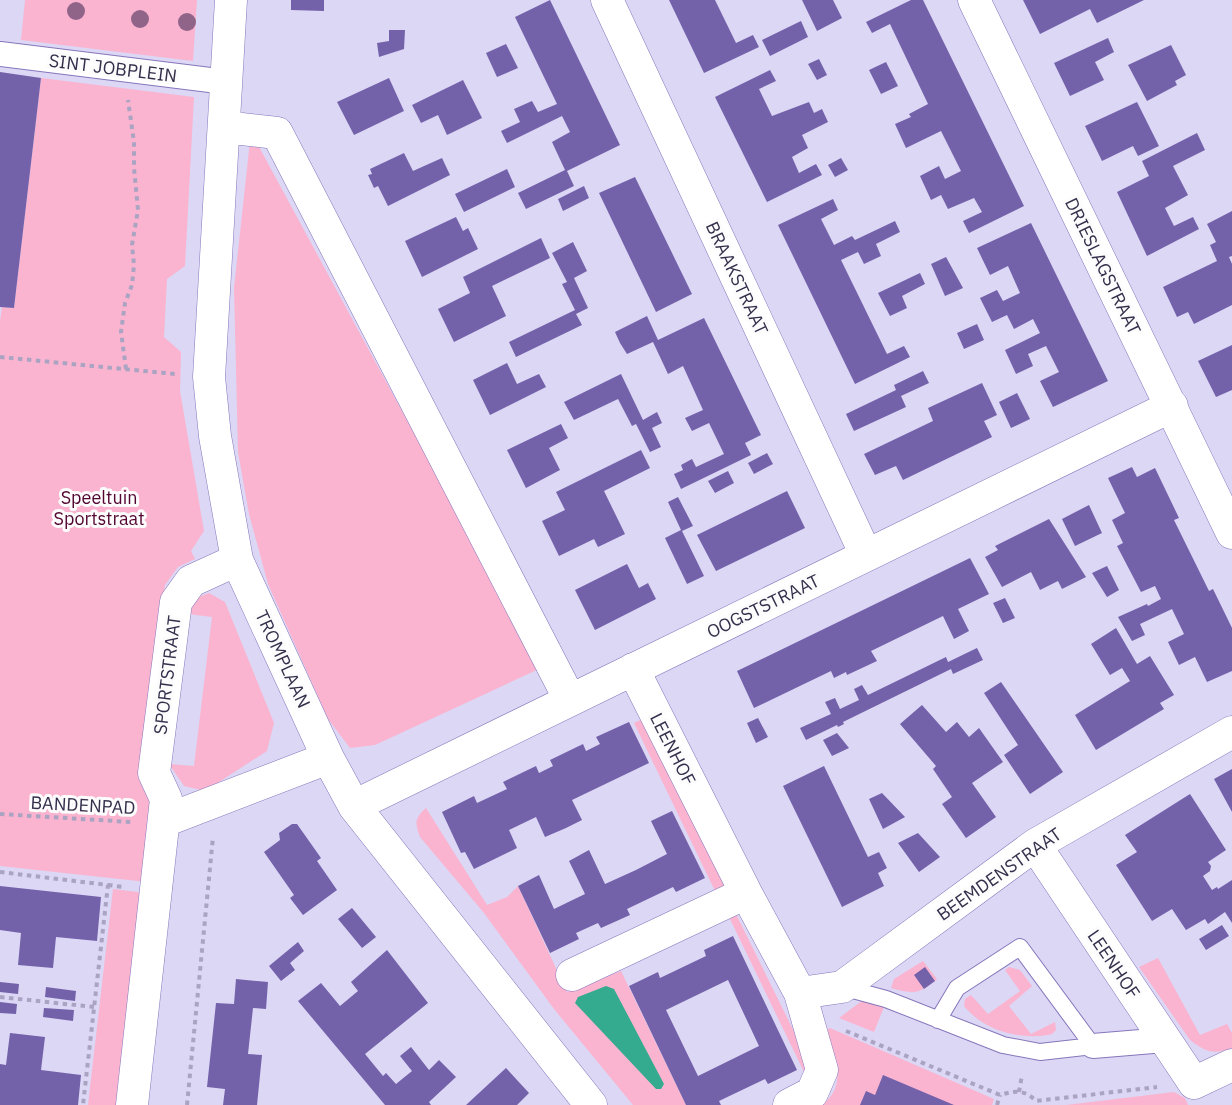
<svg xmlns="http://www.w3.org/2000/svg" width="1232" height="1105" viewBox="0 0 1232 1105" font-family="'IBM Plex Sans',sans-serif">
	<rect width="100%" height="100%" fill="#dcd7f5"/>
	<path fill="#fab4d0" d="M25,0h172l-4,61 -172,-21z
		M41,78l153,19 -9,169 -18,13 -3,58 17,15 -1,39 24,140 -13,20 4,8 -17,8 -13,18 -22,177 11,49 -7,71 -147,-16v-545l2,-14 12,1z
		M251,132l290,536 -166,77 -25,3 -22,-29 -60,-135 -19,-70 -11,-62 -4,-164z
		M209,593l16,9 49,121 -7,28 -62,40 -21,-5 -15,-22 25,2 18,-149 -24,-3 5,-15z
		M645,718l81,170 -10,5 -82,-170z
		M426,808l61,97 20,-8 11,-11 49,106 54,-21 65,134h-53l-79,-96 -70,-96 -64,-76c-5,-14 -6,-18 6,-29z
		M113,889l33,4 -25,212h-33z
		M736,914l76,154 -8,4 -75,-155z
		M1158,958l42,77 27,-11 5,9v15c-18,7 -27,4 -42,-8l-51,-73z
		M923,961l14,18 -2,2c-18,14 -22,13 -44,7l3,-9z
		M1009,967l11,3 12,16 -23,20 22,28 24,-12 1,8 -4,4c-30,7 -68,-3 -88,-28l1,-7 6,-4 17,19 32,-23 -15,-21z
		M863,1000l21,7 -10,25 -35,-14z
		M830,1028l164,71 -2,6h-170c26,-20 13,-45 4,-70l1,-5z
		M1174,1092l11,6 3,7h-122z"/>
	<path fill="#34aa8e" d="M606,986l8,3 50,95 -3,5h-5l-81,-86 3,-6z"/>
	<path fill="#7361aa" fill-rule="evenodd" d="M291,0h33v11l-33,-1z
		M550,0l70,145 -53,26 7,15 -48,23 -8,-16 47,-23 -13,-28 18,-10 -8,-16 -55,27 -6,-12 19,-9 -6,-13 18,-8 6,11 19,-8 -42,-87z
		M669,0h46l21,43 17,-8 6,12 -55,26z
		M802,0h31l9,18 -25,13z
		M911,0h12l101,206 -55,27 -6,-12 19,-9 -8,-14 -26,11 -7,-14 -10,5 -11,-24 19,-10 6,13 16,-8 -20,-40 -35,17 -11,-24 16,-7 -2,-3 19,-10 -38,-80 -18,9 -6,-11z
		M1023,0h121l-47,23 -7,-14 -50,25z
		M801,21l7,16 -38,19 -8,-16z
		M389,30h16l-1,19 -25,8 -2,-14 12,-2z
		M1108,38l6,14 -19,10 9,18 -34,16 -16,-33z
		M506,44l12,24 -21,9 -11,-24z
		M1171,45l15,30 -11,6 2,4 -30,16 -19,-36z
		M819,59l8,16 -10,5 -9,-16z
		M886,62l12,24 -17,8 -12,-24z
		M770,70l6,11 -17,8 13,27 37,-14 5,11 8,-4 6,13 -26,13 6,13 -16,9 7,16 17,-9 6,11 -55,27 -52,-105z
		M0,72l41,6 -27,230 -14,-1z
		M389,78l15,33 -50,24 -17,-33z
		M463,80l19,38 -35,17 -9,-20 -17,8 -9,-18z
		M1137,102l22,44 -21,10 -5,-10 -31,15 -17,-35z
		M1197,133l8,17 -32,16 15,29 -23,13 9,18 19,-9 6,12 -52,27 -30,-64 32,-16 -7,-15z
		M404,153l9,18 29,-13 8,17 -62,31 -10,-20 -4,2 -6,-13 4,-1 -2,-5z
		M841,158l7,12 -13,7 -7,-12z
		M507,169l8,18 -51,25 -9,-18z
		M635,177l57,117 -36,18 -57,-119z
		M584,186l5,12 -26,13 -5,-12z
		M833,199l5,11 -17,9 13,26 18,-9 3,4 40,-19 5,11 -24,12 5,12 -17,8 -6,-12 -17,8 46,94 17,-8 6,11 -55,27 -77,-159z
		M1232,211v45l-3,1 3,7v41l-38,19 -6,-12 -11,5 -14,-30 54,-26 -7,-16 6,-3 -9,-18z
		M456,217l7,14 5,-3 10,21 -56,28 -17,-36z
		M1031,223l77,158 -55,26 -13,-26 19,-9 -13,-26 -18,8 5,12 -17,8 -11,-24 35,-17 -7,-14 -19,10 -7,-14 -15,7 -12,-24 17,-8 6,11 17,-8 -12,-27 -18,9 -13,-27z
		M541,238l9,20 -58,28 14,30 -52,26 -16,-33 32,-16 -7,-16z
		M573,242l14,29 -13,7 14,30 -12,6 6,11 -66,32 -7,-15 66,-32 -13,-26 5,-2 -15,-29z
		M946,257l17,31 -18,8 -14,-32z
		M920,273l5,11 -23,12 5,12 -17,8 -12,-23z
		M647,316l11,24 46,-22 57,117 -16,8 6,12 -70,34 -7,-15 9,-4 -2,-5 11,-6 4,8 28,-13 -15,-31 -17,8 -7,-13 18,-8 -20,-44 -15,8 -15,-32 -26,12 -7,-11 -5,-11z
		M977,324l7,16 -20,9 -7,-16z
		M1232,345v45l-16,7 -18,-36z
		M507,363l10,21 22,-10 7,13 -56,28 -17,-35z
		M923,371l6,12 -28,13 5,11 -52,24 -8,-17 50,-24 -2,-5z
		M621,374l22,46 14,-8 5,11 -10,5 9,19 -11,5 -14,-28 -4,2 -14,-27 -44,21 -10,-18z
		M982,383l15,32 -13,6 8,16 -89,43 -7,-14 -21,9 -11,-21 69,-33 -5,-13z
		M1017,393l13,26 -19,9 -12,-26z
		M561,424l7,14 -19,10 11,22 -34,18 -19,-38z
		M641,450l9,18 -46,23 21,43 -27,13 -4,-8 -35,17 -17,-35 23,-11 -9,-18z
		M767,453l6,11 -19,10 -6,-11z
		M1132,467l5,10 18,-9 24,50 -5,2 35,71 4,-2 19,39v43l-25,11 -12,-25 -16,8 -11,-23 16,-8 -12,-25 -32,15 5,11 -13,6 -14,-24 29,-13 1,2 13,-7 -6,-13 -14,6 -24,-46 6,-3 -11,-23 13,-7 -17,-35z
		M728,471l6,12 -19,10 -7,-12z
		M787,491l18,37 -89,43 -19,-36z
		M678,497l15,29 -11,5 22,45 -17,8 -22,-46 16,-8 -13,-28z
		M1089,505l13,28 -27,13 -13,-27z
		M1049,519l37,58 -24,12 -4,-8 -18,9 -9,-18 -29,15 -17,-30 13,-7 -3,-4z
		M970,558l19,36 -31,15 11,22 -15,8 -11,-23 -72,35 6,10 -30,14 -1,-3 -12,6 -3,-7 -77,37 -17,-37z
		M627,564l12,24 9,-5 8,16 -61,31 -20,-40z
		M1107,566l12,24 -12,7 -15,-24z
		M1005,598l10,20 -12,5 -10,-20z
		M1116,628l21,36 13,-8 24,39 -14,8 4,6 -68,41 -21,-35 55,-34 -8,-13 -12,7 -19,-31z
		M977,648l6,12 -30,14 -2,-5 -108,53 1,2 -6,3 -1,-2 -31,15 -6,-12 31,-14 -6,-12 10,-4 5,11 19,-9 -5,-11 8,-4 6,10 78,-38 2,5z
		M1001,682l62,90 -33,22 -26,-39 14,-10 -34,-52z
		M922,705l24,27 11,-10 12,15 10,-9 24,34 -31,21 24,34 -30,21 -24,-34 10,-7 -19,-28 3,-3 -36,-42z
		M758,718l10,19 -12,6 -9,-20z
		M629,722l20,41 -77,37 10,20 -16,8 -21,9 -9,-20 -27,13 8,18 -43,21 -9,-17 -4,1 -19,-41 32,-16 3,7 30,-14 -4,-7 33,-16 3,7 14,-7 -3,-6 33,-16 3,7 14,-7 -4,-7z
		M837,733l12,15 -17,8 -9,-16z
		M824,766l44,91 11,-5 8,16 -9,5 6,13 -42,21 -59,-121z
		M1232,769v43l-18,-33z
		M882,793l23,24 -22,12 -14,-30z
		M1190,794l36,56 -18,12 3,4 -1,5 -7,5 9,14 5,-3 1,2 14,-9v43l-7,-11 -17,12 -3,-5 -19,11 -14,-21 -20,12 -36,-56 21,-13 -12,-17z
		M672,811l33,67 -29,14 -3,-5 -46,22 3,6 -29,13 -3,-5 -22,10 3,6 -29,14 -32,-67 21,-11 15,34 31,-15 -16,-33 20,-11 16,34 31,-14 31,-16 -16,-33z
		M292,824h5l24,34 -4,3 20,29 -34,25 -13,-17 4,-3 -30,-43 16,-12 -1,-7z
		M918,833l22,24 -21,15 -21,-29z
		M0,886l101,11 -4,44 -41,-4 -3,31 -35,-3 3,-32 -21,-3z
		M352,908l24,29 -14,11 -24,-29z
		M1222,925l7,11 -23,14 -7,-11z
		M733,936l64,134 -29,14 -3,-5 -46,22 2,4h-35l-57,-119 29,-14 2,6 46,-22 -2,-6zM728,980l31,66 -61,30 -32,-66z
		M298,942l6,9 -14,12 5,7 -14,11 -12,-15z
		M387,950l41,53 -63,51 18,22 3,-3 10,11 16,-13 -12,-15 11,-9 18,23 10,-10 17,17 -27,25 2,3h-46l-87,-104 23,-18 19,23 18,-15 -7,-9z
		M925,967l10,14 -11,8 -10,-14z
		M236,979l32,3 -2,27 -13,-1 -5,46 14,1 -5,50h-34l2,-16 -18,-2 9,-84 18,1z
		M0,982l19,2 -1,10 -18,-2z
		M46,987l30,4 -1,10 -30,-4z
		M0,1002l17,2 -1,10 -16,-1z
		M44,1008l30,2 -1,11 -30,-4z
		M10,1033l35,4 -4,33 40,5 -3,30h-78v-41l6,1z
		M506,1068l23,25 -12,12h-51z
		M883,1075l71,30h-94l6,-14 9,4z"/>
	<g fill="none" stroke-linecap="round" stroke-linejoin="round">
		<defs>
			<path id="service" d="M842,987l44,12 117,46 37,7 53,-6 -73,-99 -63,41 -19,32"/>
			<path id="pedestrian" d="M0,54l226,28
				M1093,1046l72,-6"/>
			<path id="minor" d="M231,0l-22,377 6,59 22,124 91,198 26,48 237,299
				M607,0l259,555
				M974,0l258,533
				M224,127l53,6 293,567
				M633,669l113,224 54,100 22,77 -10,23 -23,12
				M354,806l818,-400
				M164,821l164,-63
				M1035,845l159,238 38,-18
				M572,975l174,-82
				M800,993l42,-6 193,-142 197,-113
				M132,1105l34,-306 -12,-26 22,-171 15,-21 46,-21"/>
		</defs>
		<use href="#service" stroke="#8676bb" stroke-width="18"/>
		<use href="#pedestrian" stroke="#8676bb" stroke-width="26"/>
		<use href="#minor" stroke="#8676bb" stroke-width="33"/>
		<path stroke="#aaa4c2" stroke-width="4" stroke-dasharray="4.5 4.5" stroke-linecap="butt" d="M0,357l175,17
			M126,369l-5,-37 4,-29 7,-18 2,-20 -2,-20 6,-35 -4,-42v-26l-6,-42
			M0,814l131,8
			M0,872l108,13 -25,220
			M108,885l15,2
			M0,997l94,10
			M846,1031l154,64c16,-5 25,-5 36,6l121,-14
			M1019,1092l3,-17
			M187,1105l26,-268
			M997,1105l3,-10"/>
		<use href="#service" stroke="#fff" stroke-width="16"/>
		<use href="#pedestrian" stroke="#fff" stroke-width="24"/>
		<use href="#minor" stroke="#fff" stroke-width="32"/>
	</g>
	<g fill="#906489">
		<circle cx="76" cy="11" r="9"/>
		<circle cx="140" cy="19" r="9"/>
		<circle cx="187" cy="22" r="9"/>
	</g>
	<g text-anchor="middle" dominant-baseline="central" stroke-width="6" stroke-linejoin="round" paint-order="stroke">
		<g font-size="18" fill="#352f4c" stroke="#fcfcfc">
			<text transform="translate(113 68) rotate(7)">SINT JOBPLEIN</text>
			<text transform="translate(1103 266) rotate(64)">DRIESLAGSTRAAT</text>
			<text transform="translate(737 278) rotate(65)">BRAAKSTRAAT</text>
			<text transform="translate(763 606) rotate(-26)">OOGSTSTRAAT</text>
			<text transform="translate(283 659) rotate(65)">TROMPLAAN</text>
			<text transform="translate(167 675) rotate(-83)">SPORTSTRAAT</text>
			<text transform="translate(673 749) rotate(63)">LEENHOF</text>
			<text transform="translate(83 805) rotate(3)">BANDENPAD</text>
			<text transform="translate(999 874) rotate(-35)">BEEMDENSTRAAT</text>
			<text transform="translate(1114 964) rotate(56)">LEENHOF</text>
		</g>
		<g font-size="18" fill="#520530" stroke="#fcfcfc">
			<text x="99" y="497">Speeltuin<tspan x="99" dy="21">Sportstraat</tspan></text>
		</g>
	</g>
</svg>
